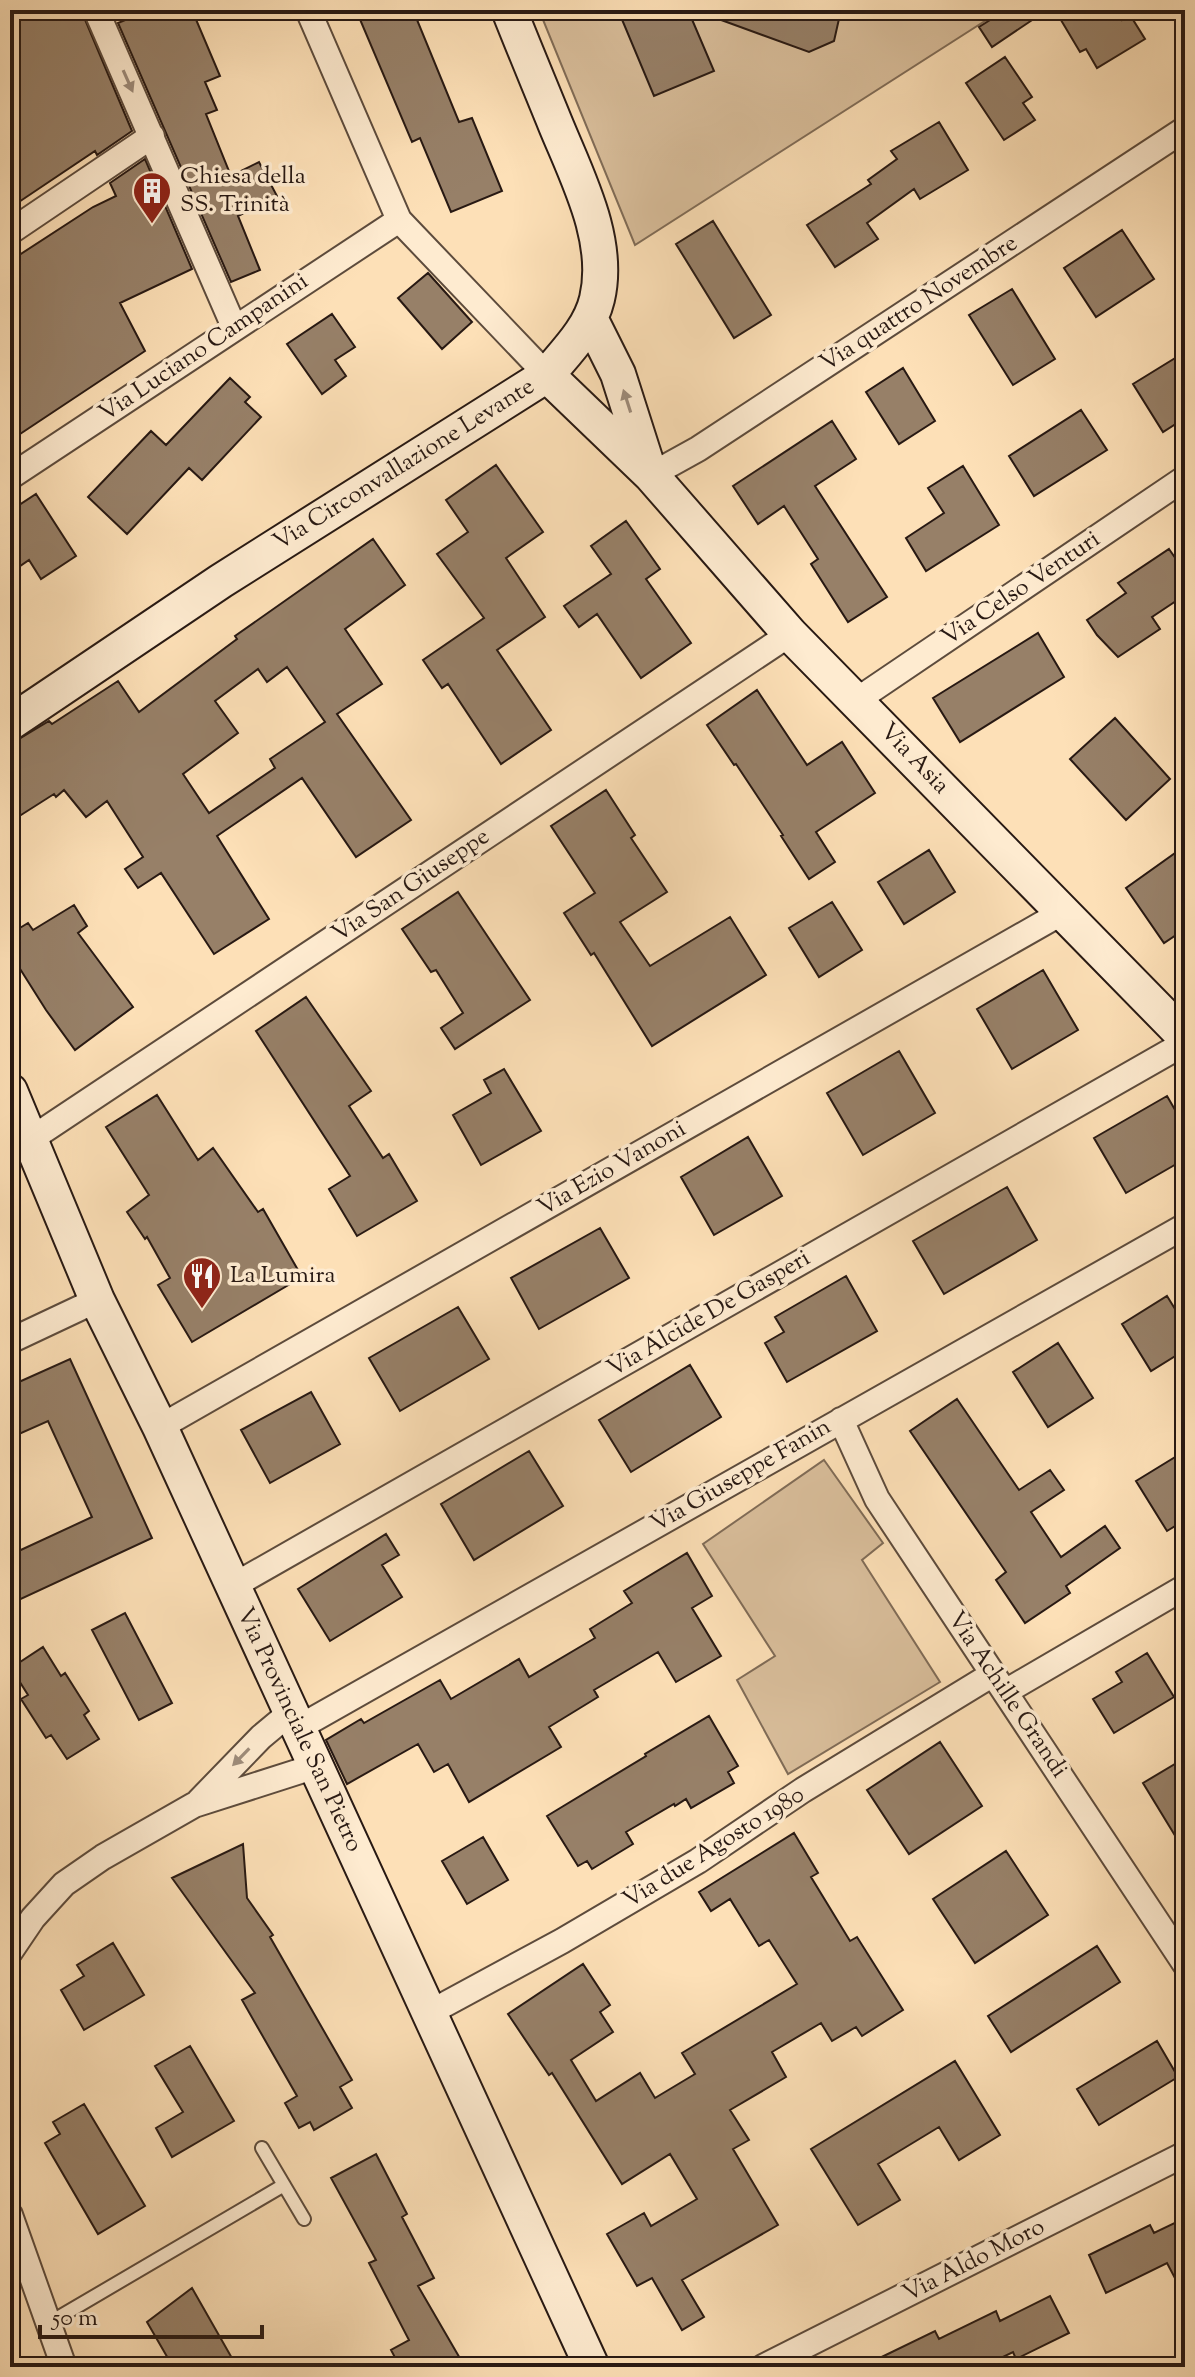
<svg xmlns="http://www.w3.org/2000/svg" width="1195" height="2377" viewBox="0 0 1195 2377" font-family="'Sorts Mill Goudy',serif">
	<rect width="100%" height="100%" fill="#fde0b7"/>
	<filter id="stains"><feTurbulence type="fractalNoise" baseFrequency=".0025" numOctaves="4"/><feColorMatrix values="0 0 0 0 .2 0 0 0 0 .09 0 0 0 0 .02 0 0 0 .5 -.17"/></filter>
	<radialGradient id="worn" r=".72"><stop offset=".6" stop-color="#630" stop-opacity="0"/><stop offset="1" stop-color="#630" stop-opacity=".3"/></radialGradient>
	<path fill="#d9be9b" stroke="#806c57" stroke-width="2" d="M539,10h463l-367,235z
		M824,1460l59,83 -21,17 78,122 -152,92 -51,-94 38,-24 -72,-112z"/>
	<path fill="#978068" stroke="#281913" stroke-width="2" fill-rule="evenodd" d="M10,10h71l51,121 -35,24 -2,-4 -85,57z
		M149,10h43l28,66 -15,6 12,28 -11,4 25,62 28,-14 18,34 -39,20 22,54 -29,12 -113,-259z
		M356,10h57l46,112 13,-4 30,73 -51,21 -31,-74 -8,4z
		M618,10h70l26,61 -60,25z
		M702,10h139l-7,31 -25,11 -107,-39z
		M1006,10h41l-55,37 -13,-20z
		M1055,10h61l6,10 8,-5 15,24 -48,29 -11,-19 -6,3z
		M1005,57l27,40 -9,6 12,17 -31,20 -38,-57z
		M939,122l29,48 -48,29 -6,-10 -47,34 11,16 -43,28 -28,-42 64,-41 -3,-4 29,-21 -6,-8z
		M145,159l47,110 -72,34 25,48 -125,83 -10,-10v-163l83,-54 23,-11 -6,-13z
		M713,221l58,94 -37,23 -58,-94z
		M1122,230l32,49 -58,38 -32,-49z
		M428,273l44,49 -30,27 -44,-51z
		M1012,289l43,70 -42,26 -44,-70z
		M332,314l23,33 -20,13 11,16 -24,18 -35,-50z
		M1185,352v66l-22,14 -30,-48z
		M903,368l32,53 -36,23 -33,-52z
		M230,378l20,19 -5,5 16,15 -59,63 -13,-12 -62,66 -39,-37 63,-66 15,14z
		M1081,410l26,40 -73,46 -25,-40z
		M832,421l24,38 -41,27 72,111 -39,25 -37,-58 7,-5 -34,-53 -26,18 -25,-38z
		M496,465l47,67 -37,26 39,59 -48,33 54,80 -50,34 -53,-80 -6,4 -19,-28 61,-42 -47,-64 31,-22 -22,-32z
		M963,466l36,59 -73,46 -20,-33 38,-25 -16,-25z
		M36,494l40,62 -35,23 -12,-19 -19,13v-62z
		M626,521l34,48 -14,10 45,64 -50,35 -44,-64 -18,13 -15,-21 47,-32 -20,-28z
		M373,539l32,46 -60,44 37,55 -45,30 74,106 -55,37 -54,-79 -85,58 52,83 -55,35 -53,-81 -23,15 -13,-19 18,-12 -36,-56 -21,16 -22,-27 -8,7 -2,-3 -44,28v-76l4,-4 35,-21 3,3 66,-43 21,31 98,-73 -2,-3zM287,667l38,55 -55,37 5,9 -66,45 -26,-39 55,-41 -23,-32 43,-32 9,13z
		M1169,549l16,23v23l-33,22 8,12 -42,28 -21,-22 -10,-15 39,-27 -8,-10z
		M1038,633l26,44 -104,65 -27,-44z
		M757,690l50,75 35,-23 33,51 -59,39 19,30 -26,17 -28,-43 2,-1 -47,-71 -2,1 -27,-40z
		M1115,718l55,61 -44,41 -56,-61z
		M606,790l29,45 -4,3 36,54 -47,30 30,44 80,-49 36,58 -114,71 -58,-93 -3,2 -27,-42 31,-20 -44,-67z
		M1185,846v83l-21,14 -38,-55z
		M929,850l26,42 -51,32 -26,-42z
		M458,892l72,108 -75,49 -14,-21 22,-15 -27,-43 -5,2 -29,-43z
		M832,902l30,48 -43,27 -30,-49z
		M74,905l13,21 -9,7 55,74 -58,43 -29,-40 -36,-57v-19l18,-11 5,7z
		M1043,970l35,60 -66,39 -35,-60z
		M306,997l65,94 -22,15 34,52 6,-4 28,47 -60,35 -28,-47 21,-13 -94,-145z
		M899,1051l36,62 -72,42 -36,-62z
		M504,1069l37,62 -60,34 -28,-50 38,-22 -7,-13z
		M157,1095l41,65 15,-12 45,64 5,-3 39,68 -110,65 -34,-57 12,-7 -23,-41 -2,2 -18,-27 22,-17 -43,-68z
		M1167,1096l18,31v32l-59,34 -32,-55z
		M748,1137l34,59 -68,39 -33,-58z
		M1007,1187l30,53 -93,54 -31,-53z
		M600,1228l29,50 -90,51 -28,-51z
		M846,1276l31,55 -90,51 -22,-39 19,-11 -9,-15z
		M1167,1296l18,29v25l-34,21 -29,-47z
		M458,1307l31,52 -89,52 -31,-53z
		M1058,1343l35,55 -45,29 -35,-55z
		M70,1359l82,179 -142,66v-49l82,-38 -44,-96 -38,17v-52z
		M690,1365l31,52 -90,55 -32,-52z
		M311,1392l29,52 -70,39 -29,-53z
		M957,1399l62,91 31,-20 14,20 -33,22 30,45 44,-31 15,22 -54,38 4,7 -45,30 -29,-43 10,-8 -96,-141z
		M529,1451l34,55 -89,54 -33,-56z
		M1185,1451v69l-18,11 -31,-50z
		M386,1534l13,21 -17,10 20,32 -72,44 -32,-52z
		M687,1553l25,43 -20,12 29,48 -45,26 -18,-30 -64,38 4,7 -49,30 12,20 -92,55 -21,-38 -14,8 -16,-28 -71,40 -21,-44 35,-21 3,4 76,-43 11,19 68,-40 10,18 66,-39 -5,-9 42,-26 -8,-12z
		M125,1613l47,90 -33,17 -47,-90z
		M43,1647l18,29 4,-3 24,38 -5,4 15,24 -32,20 -16,-24 -5,3 -25,-39 7,-4 -17,-27z
		M1147,1653l27,44 -60,36 -21,-34 29,-17 -6,-10z
		M709,1716l29,50 -10,6 6,11 -43,25 -5,-9 -11,7 -1,-2 -48,28 7,12 -41,25 -5,-8 -9,5 -31,-50 99,-60 -1,-2z
		M940,1742l42,64 -73,48 -42,-64z
		M1185,1758v94l-42,-69z
		M794,1833l24,40 -7,4 39,64 7,-4 46,73 -41,26 -6,-9 -24,14 -11,-18 -49,29 14,25 -56,33 19,30 -16,9 45,76 -96,55 22,37 -22,13 -30,-52 -15,8 -30,-52 37,-21 7,13 46,-27 -27,-45 -48,30 -70,-111 -3,2 -41,-61 75,-50 27,41 -10,7 13,20 -42,28 25,41 44,-28 15,25 40,-24 -13,-21 115,-69 -28,-44 -10,6 -29,-47 -19,12 -12,-19z
		M483,1837l25,43 -41,24 -25,-43z
		M243,1844l4,54 26,37 -3,2 82,143 -12,7 12,21 -38,22 -4,-8 -11,6 -14,-25 12,-7 -55,-96 13,-7 -83,-115z
		M1006,1851l42,64 -73,48 -42,-64z
		M113,1943l31,52 -60,35 -23,-40 23,-14 -7,-11z
		M1097,1946l23,36 -109,70 -23,-36z
		M1157,2041l21,36 -79,48 -22,-36z
		M190,2046l44,75 -62,36 -16,-29 27,-16 -28,-46z
		M955,2061l45,74 -41,25 -20,-33 -61,37 22,36 -42,25 -47,-76z
		M84,2104l61,102 -47,28 -53,-91 15,-9 -7,-12z
		M376,2154l31,60 -5,3 32,61 -16,8 47,81h-65l-9,-17 18,-10 -40,-77 7,-3 -45,-82z
		M1185,2218v79l-18,-34 -61,30 -17,-38 61,-30 4,8z
		M192,2288l45,79h-64l-26,-45z
		M1050,2296l19,37 -53,26 -3,-7 -31,15h-121l74,-36 4,8 57,-28 4,10z"/>
	<g fill="none" stroke-linecap="round" stroke-linejoin="round">
		<defs>
			<path id="lane" d="M262,2148l42,71
				M49,2323l235,-138"/>
			<path id="street" d="M96,10l138,317
				M308,10l91,210 148,155
				M10,232l142,-96
				M651,475l47,-26 487,-320
				M10,477l389,-257
				M857,700l328,-222
				M31,1139l759,-505
				M10,1341l87,-41
				M841,1420l36,79 308,465
				M160,1427l903,-515
				M233,1586l952,-543
				M1005,1692l180,-105
				M298,1728l887,-502
				M199,1801l62,-64 30,-25
				M10,1952l23,-34 31,-34 39,-27 91,-52 122,-39
				M429,2013l133,-72 136,-80 105,-71 190,-116
				M10,2215l54,152
				M763,2367l422,-213"/>
			<path id="secondary" d="M590,318l28,56 31,97
				M547,375l104,100 139,159 395,403
				M10,723l211,-142 326,-206c19,-23 43,-46 50,-76 14,-59 -20,-122 -42,-176 -15,-37 -31,-75 -46,-113
				M10,1091l87,209 63,127 432,940"/>
		</defs>
		<use href="#lane" stroke="#5d4b3c" stroke-width="16"/>
		<use href="#street" stroke="#5d4b3c" stroke-width="28"/>
		<use href="#secondary" stroke="#281913" stroke-width="38"/>
		<use href="#lane" stroke="#feebd0" stroke-width="12"/>
		<use href="#street" stroke="#feebd0" stroke-width="24"/>
		<use href="#secondary" stroke="#feebd0" stroke-width="34"/>
	</g>
	<defs><path id="oneway-solid" d="M-6-.8H1V-3.2L6.5 0L1 3.2V.8H-6Z" transform="scale(2)"/></defs>
	<g fill="#9e8c7b">
		<use href="#oneway-solid" transform="translate(128 81) rotate(66)"/>
		<use href="#oneway-solid" transform="translate(627 401) rotate(-108)"/>
		<use href="#oneway-solid" transform="translate(241 1757) rotate(134)"/>
	</g>
	<defs>
		<symbol id="building-pin" viewBox="-11 -11 22 30"><path d="M0 17L-7.5 6A9.5 9.5 0 1 1 7.5 6Z" fill="#8f2418" stroke="#feebd0"/><path d="M-4-6H4V6H1V3H-1V6H-4ZM-2.5-4.3h1.7v1.8h-1.7ZM.8-4.3h1.7v1.8H.8ZM-2.5-1h1.7V.8h-1.7ZM.8-1h1.7V.8H.8Z" fill="#fff"/></symbol>
		<symbol id="restaurant-pin" viewBox="-11 -11 22 30"><path d="M0 17L-7.5 6A9.5 9.5 0 1 1 7.5 6Z" fill="#8f2418" stroke="#feebd0"/><path d="M-5-6h1v4h1v-4h1v4h1v-4h1v5L-1.5 .5V6h-2V.5L-5-1ZM5-6V6H3V1.5H1.5Q1.5-4 5-6Z" fill="#fff"/></symbol>
	</defs>
	<g fill-rule="evenodd">
		<use href="#building-pin" x="130" y="169" width="44" height="60"/>
		<use href="#restaurant-pin" x="180" y="1254" width="44" height="60"/>
	</g>
	<g text-anchor="middle" dominant-baseline="central" stroke-width="7" stroke-linejoin="round" paint-order="stroke">
		<g font-size="24" fill="#281913" stroke="#feebd0" text-anchor="start">
			<text x="180" y="177">Chiesa della<tspan x="180" dy="28">SS. Trinità</tspan></text>
			<text x="230" y="1276">La Lumira</text>
		</g>
		<g font-size="24" fill="#281913" stroke="#feebd0">
			<text transform="translate(919 304) rotate(-33)">Via quattro Novembre</text>
			<text transform="translate(204 348) rotate(-34)">Via Luciano Campanini</text>
			<text transform="translate(404 465) rotate(-32)">Via Circonvallazione Levante</text>
			<text transform="translate(1021 589) rotate(-34)">Via Celso Venturi</text>
			<text transform="translate(914 759) rotate(46)">Via Asia</text>
			<text transform="translate(411 886) rotate(-34)">Via San Giuseppe</text>
			<text transform="translate(612 1169) rotate(-30)">Via Ezio Vanoni</text>
			<text transform="translate(709 1314) rotate(-30)">Via Alcide De Gasperi</text>
			<text transform="translate(741 1476) rotate(-30)">Via Giuseppe Fanin</text>
			<text transform="translate(1007 1695) rotate(56)">Via Achille Grandi</text>
			<text transform="translate(299 1730) rotate(65)">Via Provinciale San Pietro</text>
			<text transform="translate(714 1848) rotate(-32)">Via due Agosto 1980</text>
			<text transform="translate(974 2261) rotate(-27)">Via Aldo Moro</text>
		</g>
	</g>
	<rect width="1195" height="2377" fill="none" stroke="#fde0b7" stroke-width="40"/>
	<rect x="12" y="12" width="1171" height="2353" fill="none" stroke="#281913" stroke-width="4"/>
	<rect x="20" y="20" width="1155" height="2337" fill="none" stroke="#281913" stroke-width="2"/>
	<path d="M40 2325v12h222v-12" fill="none" stroke="#281913" stroke-width="4"/>
	<text x="52" y="2325" font-size="24" fill="#281913" stroke="#feebd0" stroke-width="6" paint-order="stroke">50 m</text>
	<rect width="100%" height="100%" filter="url(#stains)"/>
	<rect width="100%" height="100%" fill="url(#worn)"/>
</svg>
